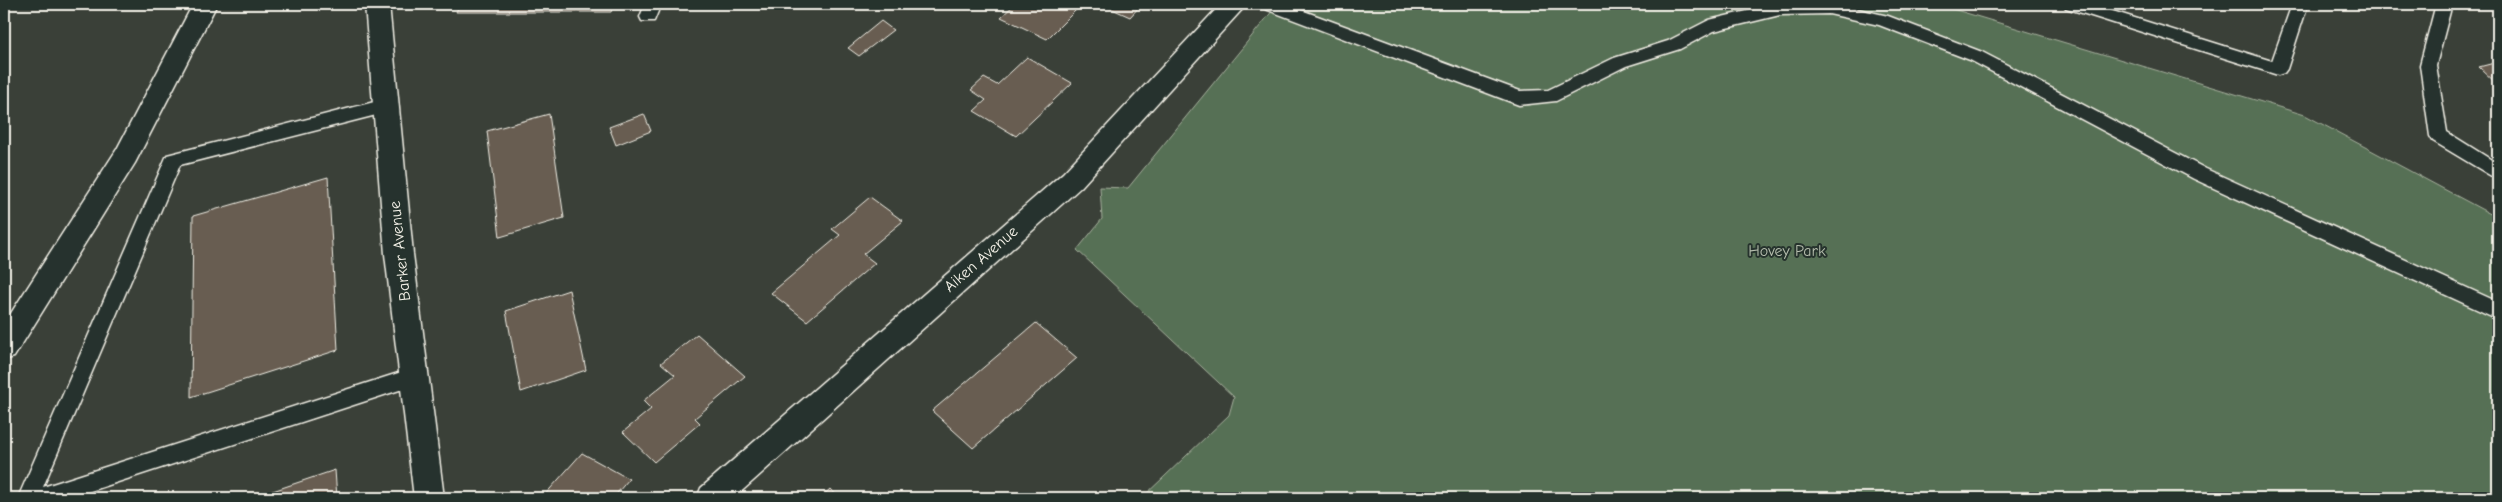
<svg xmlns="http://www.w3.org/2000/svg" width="2502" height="502" viewBox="0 0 2502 502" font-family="'Comic Neue',sans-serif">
	<rect width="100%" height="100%" fill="#3a4038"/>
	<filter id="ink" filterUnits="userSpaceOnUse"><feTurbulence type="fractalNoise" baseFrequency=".02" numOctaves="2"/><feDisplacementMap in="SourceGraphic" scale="10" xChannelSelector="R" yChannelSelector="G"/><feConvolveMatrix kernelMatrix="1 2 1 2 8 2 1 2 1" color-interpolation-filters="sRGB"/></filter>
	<g filter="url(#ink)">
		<path fill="#577054" stroke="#a6b09e" d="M1278,4h658l369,111 193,103v280h-1356l87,-83 5,-18 -157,-147 25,-31 -2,-32 28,1z"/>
		<path fill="#675d51" stroke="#f4f1e8" d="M460,4h154l-3,8h-155z
			M1015,4h50l12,5 -30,30 -46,-22z
			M1101,4h41l-12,13z
			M881,21l12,9 -34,26 -11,-8z
			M1027,57l45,26 -56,53 -42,-25 12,-11 -15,-10 13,-12 13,7z
			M2498,62v23l-19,-18z
			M549,114l15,104 -64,19 -13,-106z
			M644,114l7,17 -35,14 -7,-18z
			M328,177l10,173 -147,47 2,-181z
			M870,197l33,24 -40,33 12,9 -68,58 -36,-28 69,-58 -8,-6z
			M569,290l17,80 -65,22 -15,-81z
			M1036,323l41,35 -104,90 -41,-37z
			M697,334l48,42 -50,42 5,5 -46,39 -31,-30 28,-23 -8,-8 32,-26 -14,-12z
			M582,453l47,26 -16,19h-71z
			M335,470l2,28h-85z
			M830,489l10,9h-20z"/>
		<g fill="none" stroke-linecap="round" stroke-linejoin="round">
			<defs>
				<path id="lane" d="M645,4h16l-7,17h-12l-2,-4z
					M1261,4h24l235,87 28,-1 66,-32 54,-17 41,-21 68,-16h59l52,12 94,36 224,117 292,133v17l-304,-140 -224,-119 -91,-35 -50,-11 -49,1 -66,16 -34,18 -54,17 -70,35 -37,4 -256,-97z
					M2064,4h26l182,57 20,-57h16l-21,65 -3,4 -6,2 -212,-67z
					M2436,4h16l-16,61 11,67 51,32v16l-65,-39 -3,-5 -10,-71z
					M386,99l6,2 3,5 -3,5 -212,54 -137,322 371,-119 7,3 3,6 -3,6 -352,115h-51l149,-343z"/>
				<path id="street" d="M193,4h24l-82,159 -121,194 -10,3v-36l113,-175z
					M365,4h24l24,250 31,244h-30l-29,-244z"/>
				<path id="secondary" d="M1221,4h26l-166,183 -347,311h-37l4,-10 362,-315z"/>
			</defs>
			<use href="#lane" stroke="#f4f1e8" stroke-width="3"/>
			<use href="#street" stroke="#f4f1e8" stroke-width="3"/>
			<use href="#secondary" stroke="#f4f1e8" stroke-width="3"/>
			<use href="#lane" fill="#26332d" fill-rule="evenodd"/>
			<use href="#street" fill="#26332d" fill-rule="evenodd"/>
			<use href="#secondary" fill="#26332d" fill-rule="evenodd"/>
		</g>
	</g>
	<g text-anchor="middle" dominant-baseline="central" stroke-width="4" stroke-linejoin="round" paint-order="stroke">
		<g font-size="16" fill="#f4f1e8" stroke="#26332d">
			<text transform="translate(400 251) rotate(-96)">Barker Avenue</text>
			<text transform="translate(981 259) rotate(-41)">Aiken Avenue</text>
		</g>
		<g font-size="16" fill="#b5bdad" stroke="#26332d">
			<text x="1787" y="251">Hovey Park</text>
		</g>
	</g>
	<rect width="2502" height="502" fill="none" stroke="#26332d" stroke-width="20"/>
	<rect x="10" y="10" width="2482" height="482" fill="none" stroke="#f4f1e8" stroke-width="2" filter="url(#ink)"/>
</svg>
